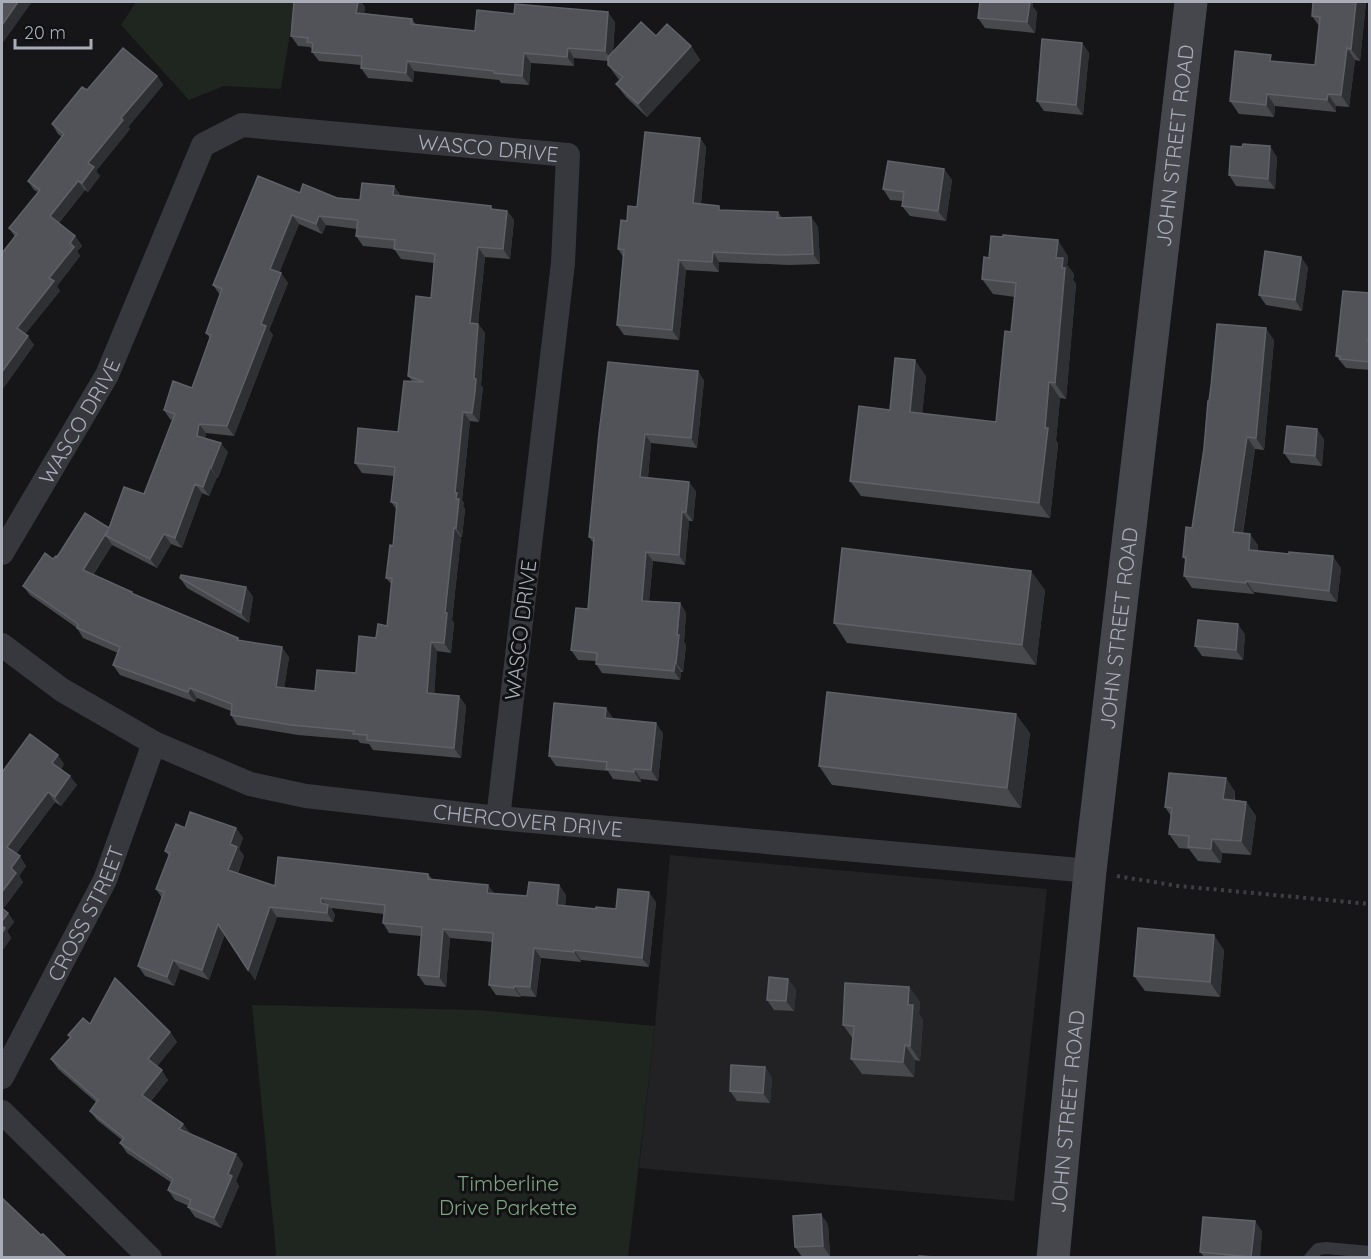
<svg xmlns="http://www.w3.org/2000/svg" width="1371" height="1259" viewBox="0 0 1371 1259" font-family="Quicksand,sans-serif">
	<rect width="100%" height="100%" fill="#161618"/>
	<path fill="#222225" d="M670,855l377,34 -33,312 -375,-33 16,-142z"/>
	<path fill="#1e261f" d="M136,2h159l-14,87 -57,-3 -35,14 -68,-75z
		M252,1005l225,5 178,16 -27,231h-353l1,-5z"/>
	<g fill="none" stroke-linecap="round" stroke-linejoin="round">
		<path stroke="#3d3f44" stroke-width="4" stroke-dasharray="3 4.5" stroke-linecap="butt" d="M1117,876l61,10 192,18"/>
		<path stroke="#37383d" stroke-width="12" d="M1310,1258l8,-9 8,-1 44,4"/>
		<g stroke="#37383d" stroke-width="24">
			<path id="s1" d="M2,553l105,-178 96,-230 39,-20 326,30 -5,108 -65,555"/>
			<path id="s2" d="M2,645l60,45 92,53 96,41 56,12 192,22 592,53"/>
			<path id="s3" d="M2,1077l103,-197 49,-137"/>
			<path d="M2,1112l148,146"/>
		</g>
		<path stroke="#45474d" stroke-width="33" id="s4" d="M1053,1258l37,-387 101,-869"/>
	</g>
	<path fill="#47494d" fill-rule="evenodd" d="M294,2h67l4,5 -1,6 48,6 4,6 59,6 39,-17 101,8 -2,30 43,-16 35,10 9,14 -53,57 -21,-20 -10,-13 4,-3 -12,-16v-4l-34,-3v8l-43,-3 -2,22 -28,-2 -2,-3 -85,-9 -1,11 -45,-4 -7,-10v-3l-42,-4 -7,-9 1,-2 -3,-3 -12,-1 -7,-10z
		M980,2h52l1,1v4l4,5 -2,21 -50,-5 -7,-10z
		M1313,2h53l-6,59 -5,-1 -6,47 -13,-1v6l-61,-6 -1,11 -35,-3 -9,-13 45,-40 40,4 4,-39 -7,-10z
		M1082,43l7,10 -6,62 -39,-4 -7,-10z
		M157,76l6,9 -35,42 2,2 -34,42 4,5 -12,16 -3,-2 -26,33 16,13 7,10 -5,5 3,5 -23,30 3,5 -35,43 9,11 -32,45 1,2 -1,3v-142l13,-16 -6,-9 29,-36 -4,-2 -6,-9 34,-44 -4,-3 -6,-10 35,-34z
		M700,138l6,9 -5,57 20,6 57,2 4,6 29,-1 7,10 2,37 -31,1 -70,-3v10l-33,-2 -7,70 -55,-5 -7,-10 6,-68 -5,-8 9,-28 10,-14z
		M1277,157l-2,32 -39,-3 -7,-11z
		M944,169l8,11 -6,41 -36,-5 -8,-10 1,-5 -13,-1 -7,-11z
		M394,186l7,10 106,15 7,9 -4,39 -25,-2 -7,67 7,9 -4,52 2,3 -2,14 -2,20 -9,-1 -8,79 2,3 -1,3 2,3 -3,28h-1l-9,83 2,3 -3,30 -14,-2 -3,43 25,2 7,10 -5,52 -88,-8 -4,-6 -9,-1 -2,-3 -60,-5 -61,-10 -6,-10v-4l-34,-13 -2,4 -75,-27 -7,-10 5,-12 -35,-15 -6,-10 -47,-33 -7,-9 34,-29 52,-29 35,-34 28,-74 -2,-1 -6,-9 28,-22 18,-50 -4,-5 14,-38 -7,-10 87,-92 60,7zM299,224l23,10 4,-9 31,4 -1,7 7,10 31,3 7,10 33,4 -3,35 -23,78 5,6 -15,50 -43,31 7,10 32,3 -3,26 6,8 -4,36 -7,32 6,7 -5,41 -11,12 -20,35 -41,18 -31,-3 5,-31 -50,-17 -1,-2 -105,-44 -40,-19 19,-30 45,23 14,-24 11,4 20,-55 7,3 8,-19 1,1 10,-26 -23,-14 1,-5 28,3 39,-101 -4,-5 19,-47 -7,-10h-2z
		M1068,256l-1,9 7,9 -1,6 3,4 -10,115 -6,-1 -4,42 2,4 -8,74 -189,-22 -11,-15 40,-71 36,-34 -4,38 74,8 15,-90 4,-35 -22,-3 -11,-15 7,-21z
		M1308,267l-6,44 -36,-6 -7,-10z
		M1370,293v77l-24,-2 -10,-12z
		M1274,340l-10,110 -9,-1 -12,84 15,12v6l83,17 -4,34 -83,-10v2l-62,-6 -8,-12 1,-16 -2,-3 9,-29 12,-80 5,-47z
		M698,371l6,10 -7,67 -46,-5 -3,34 48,14 -3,30h-4l-4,44 -32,-4 -4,40 31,2 6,10 -2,29 2,3 -3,27h-2l-1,8 -78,-7 -6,-9v-3l-18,-1 -7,-10 17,-41 6,-65 -5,-7 10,-104z
		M1324,439l-2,27 -31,-3 -7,-10z
		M180,578l66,9 7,10 -4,26 -62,-35z
		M1045,590l-9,75 -189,-22 -13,-20z
		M1245,634l-2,26 -41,-4 -7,-10z
		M606,708l7,11 50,14 -5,48 -17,-2v3l-28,-3 -5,-8 -52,-5 -7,-10z
		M1030,733l-9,75 -189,-23 -13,-19z
		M64,764l-3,5 16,16 -16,21 -6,-4 -39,52 10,12 -7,10 4,6 -20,27 5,4 6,9 -7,9 4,7 -9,13v-181l1,1z
		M1226,778l9,14v8l11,2 10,14 -5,39 -29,-2 -1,10 -23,-2 -9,-12 -10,-1 -10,-14 2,-18 -6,-9z
		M185,828h51l7,10 -4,11 5,7 -6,17 37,13 153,-12 4,5 62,14 33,3 32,-11 7,10 -1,11 31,3h20l40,-7 -7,65 -68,-7v2l-40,-4 -5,39 -15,-1v1l-25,-2 -7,-10 4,-43 -43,-4 -4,49 -21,-2 -7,-10 3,-39 -32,-3 -6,-10 1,-9 -53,-6 4,7 -2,7 -56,-5 -22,63 -30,-46 -16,46 -29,-11 -6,17 -29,-10 -7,-10 24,-68 -6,-9 13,-33 -4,-5z
		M1224,950l-4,47 -75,-6 -11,-15z
		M909,987l11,15 -1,12 4,6 -3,41 -5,-1 -1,17 -52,-3 -11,-15 2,-20 -10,-14z
		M796,989l-2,22 -20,-1 -7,-10z
		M90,1024l80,8 7,10 -20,24 11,14 -17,21 32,23 7,10 46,20 7,10 -7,17 3,5 -18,42 -26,-11 -7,-10 1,-1 -14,-6 -7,-10 4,-7 -45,-30 -7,-10 2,-3 -25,-20 -7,-9 7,-8 -39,-34 -7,-10 19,-21 -2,-3z
		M765,1067l7,11 -2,25 -33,-2 -7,-10z
		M828,1224l2,32 -28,1 -7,-10z
		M1262,1231l-2,26h-56l-4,-5z"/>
	<path fill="#2f3033" d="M18,2h14l-30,42v-19z
		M358,2h3l4,5 -2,15 -7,-9z
		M1025,2h7l1,1v4l4,5 -2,21 -8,-11z
		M1356,2h10l-6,59 -9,-12z
		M608,12l7,10 -3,39 -7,-10z
		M1082,43l7,10 -6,62 -7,-10z
		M691,46l9,14 -53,57 -9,-13z
		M568,48l6,10v8l-7,-9z
		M1347,48l8,12 -6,47 -8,-12z
		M524,53l7,10 -2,22 -7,-9z
		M407,61l7,10 -1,11 -7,-9z
		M157,76l6,9 -35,42 2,2 -34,42 4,5 -12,16 -6,-9 6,-20 33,-45z
		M1267,94l8,12 -1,11 -8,-12z
		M1328,94l8,12v6l-9,-12z
		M700,138l6,9 -6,66 -7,-10z
		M1270,146l7,11 -2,32 -7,-10z
		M944,169l8,11 -6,41 -8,-10z
		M78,181l7,9 -28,35 -7,-9z
		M394,186l7,10 -8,-1z
		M507,211l7,9 -4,39 -7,-10z
		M292,215l7,9 -22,55 -7,-10z
		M319,216l7,9 -4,9 -6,-10z
		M811,217l7,10 2,37 -7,-10z
		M75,236l7,10 -5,5 3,5 -23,30 3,5 -37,46 -6,-9 32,-50 21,-35z
		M1058,240l10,16 -1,9 7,9 -1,6 3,4 -10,115 -11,-16 1,-125z
		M478,247l7,10 -8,76 -7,-10z
		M713,252l6,10v10l-7,-10z
		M1301,257l7,10 -6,44 -7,-11z
		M679,260l7,10 -7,70 -7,-10z
		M281,273l7,10 -19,47 4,5 -39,101 -7,-10 34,-102z
		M478,324l7,9 -4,52 2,3 -4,34 -7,-9 2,-35z
		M1266,328l8,12 -10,110 -8,-12z
		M28,336l6,9 -32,45 1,2 -1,3v-23z
		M915,360l11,16 -5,52 -11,-16z
		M698,371l6,10 -7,67 -6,-10z
		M1049,382l11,16 -4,42 2,4 -8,74 -11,-15 6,-75z
		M463,412l7,9 -8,79 2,3 -1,3 2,3 -3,28 -6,-9v-29l-1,-6z
		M199,424l7,9 -2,12 -7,-9z
		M1317,429l7,10 -2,27 -7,-10z
		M645,434l6,9 -4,43 -7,-9z
		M1247,437l8,12 -14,94 -8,-11z
		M221,443l7,9 -10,26 -7,-10z
		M210,468l7,9 -8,19 -6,-9z
		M689,482l7,9 -3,30 -7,-9z
		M195,484l7,9 -20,55 -7,-10z
		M682,512l7,9 -4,44 -6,-10z
		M454,528l7,9 -9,83 2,3 -3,30 -7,-10 1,-30z
		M108,530l-2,6 6,9 -23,35 -6,-10z
		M164,534l7,10 -14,24 -7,-9z
		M1250,534l8,11 -1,16 -8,-11z
		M646,552l7,9 -5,49 -6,-9z
		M1333,556l8,12 -4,34 -8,-11z
		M1031,571l14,19 -9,75 -14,-20z
		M1246,581l8,11v2l-8,-11z
		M246,587l7,10 -4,26 -8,-10z
		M680,603l6,10 -2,29 2,3 -3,27 -7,-9z
		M1238,624l7,10 -2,26 -7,-10z
		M431,642l6,9 -3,52 -7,-10z
		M282,647l7,10 -6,40 -7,-10z
		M675,663l6,9 -1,8 -6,-9z
		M190,688l7,10 -2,4 -7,-10z
		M459,696l7,10 -5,52 -7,-10z
		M606,708l7,10 -1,10 -7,-10z
		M1016,714l14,19 -9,75 -14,-20z
		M656,723l7,10 -5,48 -7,-11z
		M58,755l6,9 -6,8 -6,-9z
		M634,769l7,10v3l-7,-10z
		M70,776l7,9 -16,21 -6,-9z
		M1226,778l9,14 -2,21 -10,-14z
		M48,792l7,10 -41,54 -7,-9z
		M1246,802l10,14 -5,39 -10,-14z
		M236,828l7,10 -4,11 5,7 -9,23 -7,-9 2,-26z
		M1212,839l10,14 -1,10 -10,-14z
		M20,856l6,10 -7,10 4,6 -21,28v-18l9,-24z
		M488,885l7,9 -8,-1z
		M559,885l7,10 -2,20 -7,-10z
		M649,892l7,10 -7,65 -7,-9z
		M321,898l7,10v-3l7,10 -2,7 -12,-19z
		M270,907l7,10 -22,63 -7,-10z
		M8,913l6,9 -7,9 4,7 -9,13v-30z
		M218,924l7,10 -16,46 -7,-10z
		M443,929l7,9 -4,49 -7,-10z
		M1214,935l10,15 -4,47 -10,-15z
		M534,948l7,10 -5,39 -6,-10z
		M574,950l7,10v2l-7,-10z
		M173,960l7,9 -6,17 -7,-9z
		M788,979l8,10 -2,22 -8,-10z
		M514,986l7,10v1l-7,-9z
		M909,987l11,15 -1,12 4,6 -3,41 -10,-15 -2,-41z
		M170,1032l7,10 -22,27 -7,-10z
		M905,1045l10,15 -1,17 -11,-15z
		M765,1067l7,11 -2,25 -7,-10z
		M162,1070l6,10 -20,24 -6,-9z
		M183,1124l7,9 -4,6 -7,-10z
		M236,1154l7,10 -7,17 3,5 -18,42 -7,-10 14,-44z
		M821,1214l7,10 2,32 -7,-10z
		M1255,1221l7,10 -2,26h-9z"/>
	<path fill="#525359" stroke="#5f6168" stroke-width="1.5" fill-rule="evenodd" d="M2,2h16l-16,23z
		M294,2h64l-2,11 56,6 -1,5 64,7 2,-21 37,4 1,-10 93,8 -3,39 -37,-3 -1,9 -43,-4 -2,23 -28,-3v-2l-87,-10 -1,12 -45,-5 1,-12 -50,-4 1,-9 -6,-1 1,-4 -17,-2z
		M980,2h50l-3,20 -49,-4z
		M1313,2h43l-5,47 -4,-1 -6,47 -13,-1 -1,6 -60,-6 -1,11 -36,-4 5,-50 36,4 -1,6 45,4 5,-48 -8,-1z
		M641,22l15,14 11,-12 24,22 -53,58 -22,-20 7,-7 -15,-12v-8z
		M1042,39l40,4 -6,62 -39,-4z
		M123,48l34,28 -36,42 2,2 -35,43 6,4 -12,16 -4,-2 -28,35 25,20 -5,7 4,4 -25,31 5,3 -37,47 11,8 -26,36v-119l15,-19 -8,-6 31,-38 -12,-9 36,-47 -12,-10 30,-37 5,3z
		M645,132l55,6 -7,65 26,3v4l59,2 -1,6 34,-1 2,37 -31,1 -69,-3 -1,10 -33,-2 -7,70 -55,-5 7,-75 -6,-1 3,-29 6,1 1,-15 9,1z
		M1243,144l27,2 -2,33 -39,-4 2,-29 11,1z
		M888,161l56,8 -6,42 -36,-5 2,-14 -21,-3z
		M258,176l42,17 3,-9 34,14 23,2 2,-17 32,3 -1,9 98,11v3l16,2 -4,38 -25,-2 -8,76 8,1 -4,54 2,1 -1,13 -3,21 -9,-1 -8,81h2l-1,6h3l-3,29h-2l-9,85h2l-3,30 -13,-1 -4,51 32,3 -5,52 -87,-8v-5l-14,-1 1,-3 -63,-6 -60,-10 1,-11 -42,-16 -2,4 -75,-27 7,-18 -43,-19 1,-4 -55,-38 22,-33 8,6 3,-3 1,1 28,-44 24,15 15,-41 20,7 31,-80 -11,-4 9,-29 19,7 19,-53 -5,-2 16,-44 -9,-4zM292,215l24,9 3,-8 39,4 -2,16 39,4 -1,9 41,5 -4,44 -15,-2 -8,80 16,6 -20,-1 -6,51 -40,-4 -3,35 40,4 -4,35 6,1 -4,43 -3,-1 -4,33h6l-5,48 -9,-2 -2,14 -17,-2 -3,37 -39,-3 -2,21 -39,-4 6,-40 -45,-7 1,-2 -107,-45 1,-1 -49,-22 25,-40 -2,6 44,23 14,-25 11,4 20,-54 8,3 7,-19h1l10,-25 -24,-7 2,-12 28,2 39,-100 -5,-2 20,-51 -11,-4z
		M1003,235l55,5 -2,18h7l-1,10h3l-10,115 -6,-1 -4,46h3l-9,75 -189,-22 9,-75 31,4 5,-52 20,2 -5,52 86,10 9,-91 6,1 5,-49 -34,-4 2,-22 5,1 2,-22 12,1z
		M1265,251l36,6 -6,43 -36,-5z
		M1343,291l27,2v36l-2,12h2v21l-30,-3v-3h-4z
		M1217,324l49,4 -10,110 -9,-1 -14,95 17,2 -1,16 40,4v-2l44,4 -4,35 -83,-10v2l-62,-7 2,-19h-3l3,-30 6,1 12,-80 4,-47h1l2,-15z
		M608,362l90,9 -7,67 -46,-4 -5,43 49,5 -3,30h-4l-3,43 -33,-3 -4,49 38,2 -3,32h2l-3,28h-1l-1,8 -78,-7 1,-11 -26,-3 5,-42 12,1 6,-71 -5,-1 10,-104z
		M1287,426l30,3 -2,27 -31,-3z
		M842,548l189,23 -9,74 -188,-22z
		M181,575l65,12 -5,26 -61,-35z
		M1198,620l40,4 -2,26 -41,-4z
		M827,692l189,22 -9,74 -188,-22z
		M554,703l52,5 -1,10 51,5 -5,47 -17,-1v3l-28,-3 1,-7 -58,-6z
		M30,734l28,21 -6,8 18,13 -15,21 -7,-5 -41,55 13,9 -9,12 5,5 -14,19v-122l1,1z
		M1169,773l57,5 -3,21 23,3 -5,39 -29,-2 -1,10 -23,-2 1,-11 -20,-2 3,-26 -7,-1z
		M190,812l46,16 -6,16 7,3 -9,23 47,16 3,-29 150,17v5l60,6 -1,8 40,3 2,-14 30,3 -2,20 39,4v-2l20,2 2,-20 31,3 -7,66 -68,-8v2l-40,-4 -4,39 -16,-1v2l-25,-3 4,-52 -50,-4 -4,48 -21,-2 4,-48 -39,-4 2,-18 -64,-7v5l7,2 -1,8 -57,-6 -22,63 -30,-46 -16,46 -29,-10 -6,17 -29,-11 26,-74 -8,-3 14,-36 -5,-2 11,-27 9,4z
		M2,908l6,5 -6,8z
		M2,926l3,2 -3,5z
		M1138,928l76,7 -4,47 -76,-6z
		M769,977l19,2 -2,22 -19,-1z
		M115,978l55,54 -22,27 14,11 -20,25 41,29 -4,5 57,25 -8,20 4,2 -18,42 -26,-11 3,-7 -23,-10 5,-11 -53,-36 4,-5 -34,-27 8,-11 -47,-41 20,-22 -3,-2 15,-17 7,6z
		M845,983l64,4 -1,18h5l-3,41 -5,-1 -2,17 -52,-3 3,-33 -11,-1z
		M731,1065l34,2 -2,26 -33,-2z
		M2,1198l39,37 2,-1 23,23h-64z
		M821,1214l2,32 -28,1 -2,-31z
		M1203,1217l52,4 -4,36 -51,-5z
		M919,1256l16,1h-16z"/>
	<g text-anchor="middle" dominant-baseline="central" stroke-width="6" stroke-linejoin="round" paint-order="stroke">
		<g font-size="21" fill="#a8adb8" stroke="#111113">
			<text stroke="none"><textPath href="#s4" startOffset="1119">JOHN STREET ROAD</textPath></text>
			<text stroke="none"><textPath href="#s1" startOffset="747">WASCO DRIVE</textPath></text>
			<text stroke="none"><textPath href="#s1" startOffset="153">WASCO DRIVE</textPath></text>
			<text stroke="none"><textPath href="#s4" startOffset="633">JOHN STREET ROAD</textPath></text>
			<text transform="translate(520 630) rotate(-83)">WASCO DRIVE</text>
			<text stroke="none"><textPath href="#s2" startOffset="566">CHERCOVER DRIVE</textPath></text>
			<text stroke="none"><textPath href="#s3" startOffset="184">CROSS STREET</textPath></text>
			<text stroke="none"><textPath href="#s4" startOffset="147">JOHN STREET ROAD</textPath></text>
		</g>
		<g font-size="21" fill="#7fa381" stroke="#111113">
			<text x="508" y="1183">Timberline<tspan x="508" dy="24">Drive Parkette</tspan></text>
		</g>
	</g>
	<rect width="1371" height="1259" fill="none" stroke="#a8adb8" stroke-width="6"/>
	<path d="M15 39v9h76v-9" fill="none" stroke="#a8adb8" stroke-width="3"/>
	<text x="24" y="39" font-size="18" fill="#a8adb8" stroke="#111113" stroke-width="4.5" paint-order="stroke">20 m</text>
</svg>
